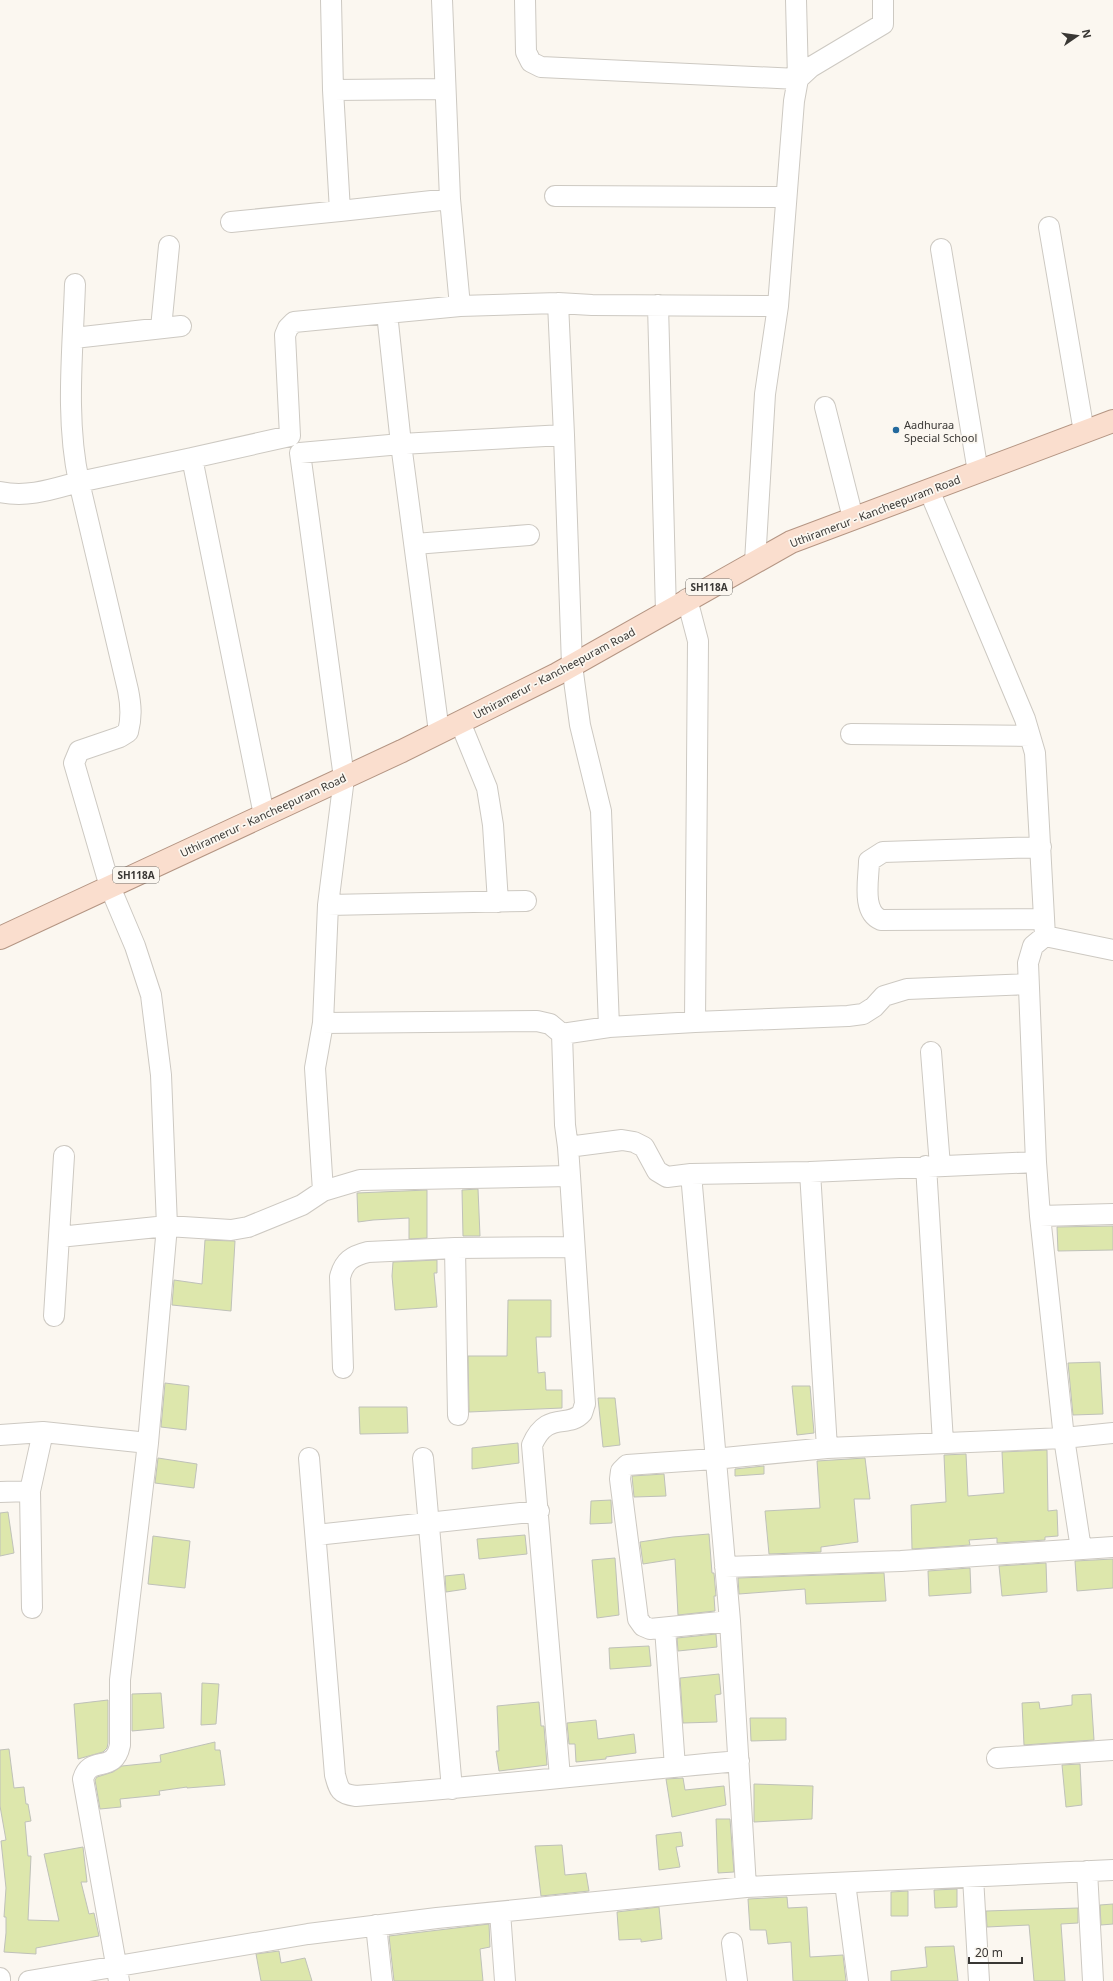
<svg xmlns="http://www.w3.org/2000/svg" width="1113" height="1981" viewBox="0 0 1113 1981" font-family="'Noto Sans',sans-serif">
	<rect width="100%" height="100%" fill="#fbf7f0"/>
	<path fill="#dde7ac" stroke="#bfc1b9" d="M478,1189l2,47h-17l-1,-46z
		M427,1190v48l-18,1v-21l-36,2 -15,2 -1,-29z
		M1113,1226v24l-55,1 -1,-24z
		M205,1240l30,1 -4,70 -59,-6 2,-25 28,4z
		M437,1260v13h-3l3,34 -42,3 -3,-34 1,-14z
		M508,1300h43v37h-15l2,36 7,-1 1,18h16v18l-93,4 -1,-56h39z
		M1100,1362l3,52 -30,1 -5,-52z
		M165,1383l24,3 -3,44 -25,-3z
		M792,1386h18l4,47 -17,2z
		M598,1398h17l5,47 -17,2z
		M359,1407h48l1,26 -48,1z
		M518,1443l1,20 -47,6v-21z
		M1047,1450l1,61 9,-1 1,26 -13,1v3l-48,3v-5l-28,2 1,5 -58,4 -1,-44 35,-3 -2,-47 22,-1 2,42 36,-3 -2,-41z
		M158,1458l39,6 -3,24 -39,-5z
		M865,1458l5,41h-16l4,43 -37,5v5l-52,2 -4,-43 55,-3 -3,-47z
		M764,1466v8l-29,2v-7z
		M664,1474l2,22 -32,1 -2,-21z
		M611,1500l1,23 -22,1 1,-23z
		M8,1512l6,41 -14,3v-43z
		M709,1534l3,39h2l2,23h-2l1,15 -37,4 -3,-56 -32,5 -3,-22 33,-5z
		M525,1535l2,19 -48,5 -2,-20z
		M153,1536l37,5 -5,47 -37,-4z
		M615,1558l4,57 -22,3 -5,-58z
		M1113,1559v29l-36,3 -2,-30z
		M1046,1563l1,29 -45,4 -3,-30z
		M970,1568l1,25 -42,3 -1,-25z
		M884,1573l2,28 -80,3 -1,-15 -66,5 -1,-16z
		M464,1574l2,15 -20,3 -1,-16z
		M716,1634l1,13 -39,4 -1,-13z
		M649,1646l2,20 -41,3 -1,-21z
		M719,1674l2,20 -6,1 2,27 -34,1 -3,-45z
		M202,1683l17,1 -3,40 -15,1z
		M161,1693l3,35 -32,3v-37z
		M1091,1694l3,46 -70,5 -2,-42 17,-1 1,7 32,-4v-10z
		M108,1700v43l-1,5 -4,4 -25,7 -4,-55z
		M539,1702l2,24h3l3,39 -48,6 -3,-20h3l-2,-45z
		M750,1718h36v22l-35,1z
		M596,1720l2,19 36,-5 2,19 -30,4v2l-30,3 -1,-18h-6l-2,-21z
		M215,1742v8h5l5,35 -38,3v-1l-28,4 1,4 -40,4 1,8 -21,2 -5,-29 2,-3 16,-5 9,-6 39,-4 -1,-7z
		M9,1749l5,39 10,-1 2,17h2l3,17 -6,1 3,34h3l-3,64 31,1 -15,-67 39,-7 4,35h-6l8,32 5,-1 5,23 -63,12v6l-32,-2 2,-19v-16h-2l2,-29 -5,-47 5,-1 -6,-34v-56z
		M1080,1764l2,41 -16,2 -4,-42z
		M683,1778l2,12 39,-4 2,19 -54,12 -6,-38z
		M754,1784l59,2 -1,33 -58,3z
		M716,1819h14l4,53 -16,1z
		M681,1832l2,14 -7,1 4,20 -21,3 -3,-35z
		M562,1845l3,30 21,-2 3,18 -48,5 -6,-50z
		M957,1889v18l-22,1 -1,-18z
		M908,1891v25h-17v-24z
		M787,1897l1,11 19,-1 3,50 33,-2 3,26h-53l-2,-39 -23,2 -2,-14h-16l-2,-31z
		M1113,1904v20l-12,1 -1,-20z
		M659,1907l3,32 -21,3v-3l-22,1 -2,-28z
		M1078,1908v15l-17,1 4,57h-31l-5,-56 -42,2 -1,-16z
		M489,1924l1,23 -10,2 3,32h-89l-5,-45z
		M954,1946l4,35h-67v-10l36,-4 -2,-20z
		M279,1951l2,12 24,-5 7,23h-51l-5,-27z"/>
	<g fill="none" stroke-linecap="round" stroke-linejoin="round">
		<defs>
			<path id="minor" d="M331,0l2,90 7,121 110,-12 10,107 -73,7 14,131 38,288
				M442,0l8,199
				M525,0l1,52 5,10 10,5 257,12 -2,-79
				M333,90l112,-1
				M555,196l231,1
				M231,222l109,-11
				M1049,227l35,205
				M941,249l37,223
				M75,284c-2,65 -10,134 4,198l113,-24
				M658,305l8,308
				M460,306l98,-3 34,2 186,1
				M161,328l8,-82
				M74,338l107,-12
				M825,407l28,111
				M929,490l96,229 10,34 10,183
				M0,492c28,6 53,-3 79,-10l49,208c3,15 4,27 0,42l-8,5 -41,14 -5,12 36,124 25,59 16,49 10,80 6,151 64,4 17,-3 54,-22 21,-14 37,-11 210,-4 15,228c-1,2 -2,7 -3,9 -14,16 -35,-3 -50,32l28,332
				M415,544l114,-9
				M755,562l10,-168 13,-88 16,-205 4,-22 13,-12 72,-43v-24
				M460,722l27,66 6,37 5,77
				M851,734l179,2
				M264,815l-72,-357 98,-22 -5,-101 3,-7 6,-6 93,-9
				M1041,847l-158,5 -14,9c0,17 -8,51 12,59l163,-1
				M328,905l198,-4
				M695,1022l153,-6 15,-2 11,-7 10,-11 23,-7 121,-5
				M323,1023l214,-2 13,3 12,10 3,91 3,22
				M609,1027l86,-5 3,-381 -11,-42
				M562,1034l47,-7 -8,-216 -21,-86 -8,-60 -8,-230
				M931,1052l9,114
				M926,1166l17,276
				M810,1172l17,276
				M691,1174l39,447 16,266
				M570,1176l-2,-29 54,-7 12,2 10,5 13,24 10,6 24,-3 119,-2 226,-10
				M323,1191l-8,-123 8,-45 5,-118 16,-127 -44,-325 101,-9 163,-9 -6,-132
				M1040,1216l73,-2
				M59,1237l108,-11 -19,217 -28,237v65c-6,30 -30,9 -37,34l36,202
				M455,1248l3,167
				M54,1316l10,-160
				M343,1368l-3,-91c4,-16 12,-21 28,-25l87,-4 119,-1
				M43,1432l105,11
				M0,1435l43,-3 -13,59 -30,1
				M309,1458l26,317c4,15 5,19 21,21 127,-9 255,-24 383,-35
				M423,1458l29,331
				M30,1491l2,117
				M316,1535l223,-24
				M1081,1549l-17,-111 49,-5
				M725,1567l176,-6 212,-14
				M730,1621l-80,8 -7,-3 -5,-7 -18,-140 1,-8 6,-6 87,-6 113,-11 237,-10 -24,-222 -4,-54 -8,-199 5,-17 12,-10 68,14
				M665,1628l10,139
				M997,1758l116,-8
				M1087,1871l6,110
				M973,1877l6,104
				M845,1883l13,98
				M500,1912l5,69
				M376,1925l6,56
				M732,1943l5,38
				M0,1978v3
				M29,1981l279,-47 129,-16 309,-31 367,-17"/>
			<path id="primary" d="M0,938l402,-187 155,-77 234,-132 322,-121"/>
		</defs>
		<use href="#minor" stroke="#cdc9c2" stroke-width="22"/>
		<use href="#primary" stroke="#b49583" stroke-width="24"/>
		<use href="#minor" stroke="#fff" stroke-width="20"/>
		<use href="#primary" stroke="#fadece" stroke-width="22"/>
	</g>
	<circle fill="#23699d" stroke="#fbf7f0" stroke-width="1.5" cx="896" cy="430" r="4"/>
	<g text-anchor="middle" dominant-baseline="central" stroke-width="3.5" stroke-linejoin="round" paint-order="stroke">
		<g fill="#fbf7f0" stroke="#73716c" stroke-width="1">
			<rect x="686" y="579" width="46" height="16" rx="3"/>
			<rect x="113" y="867" width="46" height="16" rx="3"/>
		</g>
		<g font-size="10" font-weight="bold" fill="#393734">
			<text x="709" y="587">SH118A</text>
			<text x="136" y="875">SH118A</text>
		</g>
		<g font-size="11" fill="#393734" stroke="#fbf7f0" text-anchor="start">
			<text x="904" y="424">Aadhuraa<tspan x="904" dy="13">Special School</tspan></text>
		</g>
		<g font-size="11" fill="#393734" stroke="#fbf7f0">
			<text transform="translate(875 511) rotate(-21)">Uthiramerur - Kancheepuram Road</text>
			<text transform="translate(554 673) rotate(-28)">Uthiramerur - Kancheepuram Road</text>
			<text transform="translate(263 815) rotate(-25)">Uthiramerur - Kancheepuram Road</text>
		</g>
	</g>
	<g transform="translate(1077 36) rotate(77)" stroke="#fbf7f0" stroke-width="3" paint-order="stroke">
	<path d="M0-3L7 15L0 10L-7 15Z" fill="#393734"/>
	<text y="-6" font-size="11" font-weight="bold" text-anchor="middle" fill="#393734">N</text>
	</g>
	<path d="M969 1957v6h53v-6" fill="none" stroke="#393734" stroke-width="2"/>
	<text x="975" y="1957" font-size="12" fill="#393734" stroke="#fbf7f0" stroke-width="3" paint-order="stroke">20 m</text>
</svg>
